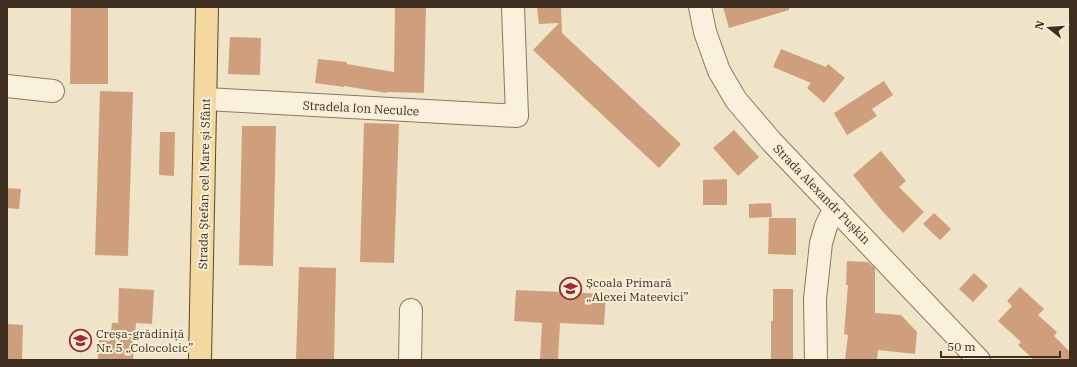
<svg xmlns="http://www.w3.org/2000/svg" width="1077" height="367" viewBox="0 0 1077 367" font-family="'IBM Plex Serif',serif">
	<rect width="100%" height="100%" fill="#f0e4c8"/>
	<path fill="#cf9f7d" d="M71,7h37v77h-38z
		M395,7h31l-2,86 -37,-1v1l-43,-7v1l-29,-4 3,-24 29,3v2l47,8z
		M537,7h24l1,26 119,111 -22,24 -126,-118 26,-27 -20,1z
		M723,7h66v3l-60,18z
		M230,37l31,1 -1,37 -32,-1z
		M781,49l45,18 2,-3 17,14 -21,25 -17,-15 4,-5 -38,-16z
		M884,81l9,14 -21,14 5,7 -30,19 -13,-22z
		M100,91l33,1 -5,164 -33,-1z
		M364,123l35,1 -5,139 -34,-1z
		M242,126h34l-3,140 -34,-1z
		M734,130l25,27 -21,19 -25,-28z
		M160,132h15l-1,44 -15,-1z
		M881,151l25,30 -7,6 25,25 -21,21 -21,-22 -29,-36z
		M727,179v26h-24v-25z
		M7,188l14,1 -2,20 -12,-1z
		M771,203l1,14 -23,1v-14z
		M934,213l17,16 -11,11 -17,-16z
		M769,218h27v37l-28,-1z
		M847,261l21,1 7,6v45l26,2 16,17 -2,22 -37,-4 -1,10h-32l3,-25 -4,-1 4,-49h-2z
		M299,267l37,1 -2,92h-38z
		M974,273l14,13 -15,16 -14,-13z
		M1020,287l24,22 -6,6 19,17 -3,4 16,16v8h-36l-16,-15 3,-3 -23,-21 14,-15 -5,-5z
		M119,288l35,2 -2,34 -16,-1 -3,37h-35l1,-20 11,1 2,-18h6z
		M773,289h20v71h-22v-39h2z
		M516,290l90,4 -2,31 -44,-2 -2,37h-18l2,-37 -28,-2z
		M7,324l16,1 -1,35h-15z"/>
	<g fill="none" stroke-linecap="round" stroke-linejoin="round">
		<defs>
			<path id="minor" d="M700,7l5,25 14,39 17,29 35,41 208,219
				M7,86l46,5
				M206,99l311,17 -4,-109
				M410,360l1,-50
				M816,360l-1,-61 6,-56 5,-17 9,-18"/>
			<path id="major" d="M200,360l7,-353"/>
		</defs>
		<use href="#minor" stroke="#8d765c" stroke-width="24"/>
		<use href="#major" stroke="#5b4430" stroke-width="24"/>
		<use href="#minor" stroke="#faf1dc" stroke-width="22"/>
		<use href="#major" stroke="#f3d9a0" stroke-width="22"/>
	</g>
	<defs>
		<symbol id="school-ring" viewBox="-11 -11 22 22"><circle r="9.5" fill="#f7eed8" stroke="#9e2a2b" stroke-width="1.5"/><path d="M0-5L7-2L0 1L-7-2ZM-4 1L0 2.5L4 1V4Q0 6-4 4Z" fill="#9e2a2b"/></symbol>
	</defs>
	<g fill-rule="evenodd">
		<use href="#school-ring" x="558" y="276" width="25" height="25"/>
		<use href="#school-ring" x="68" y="328" width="25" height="25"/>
	</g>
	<g text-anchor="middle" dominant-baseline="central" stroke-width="4" stroke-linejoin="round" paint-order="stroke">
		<g font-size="12" fill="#3d2e20" stroke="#f7eed8">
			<text transform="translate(361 108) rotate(3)">Stradela Ion Neculce</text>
			<text transform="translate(204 184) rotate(-89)">Strada Ștefan cel Mare și Sfânt</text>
			<text transform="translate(822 194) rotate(46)">Strada Alexandr Pușkin</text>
		</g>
		<g font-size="12" fill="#3d2e20" stroke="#f7eed8" text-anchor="start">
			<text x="586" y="282">Școala Primară<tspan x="586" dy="14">„Alexei Mateevici”</tspan></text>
			<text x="96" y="333">Creșa-grădiniță<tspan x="96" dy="14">Nr. 5 „Colocolcic”</tspan></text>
		</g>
	</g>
	<rect width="1077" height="367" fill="none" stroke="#3d2e20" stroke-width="16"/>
	<g transform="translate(1049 28) rotate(287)" stroke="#f7eed8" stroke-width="3" paint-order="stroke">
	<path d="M0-3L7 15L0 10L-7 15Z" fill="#3d2e20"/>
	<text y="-6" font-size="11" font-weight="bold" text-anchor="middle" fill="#3d2e20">N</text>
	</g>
	<path d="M941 351v6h119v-6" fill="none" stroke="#3d2e20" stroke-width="2"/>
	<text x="947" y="351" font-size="12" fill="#3d2e20" stroke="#f7eed8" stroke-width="3" paint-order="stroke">50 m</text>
</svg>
